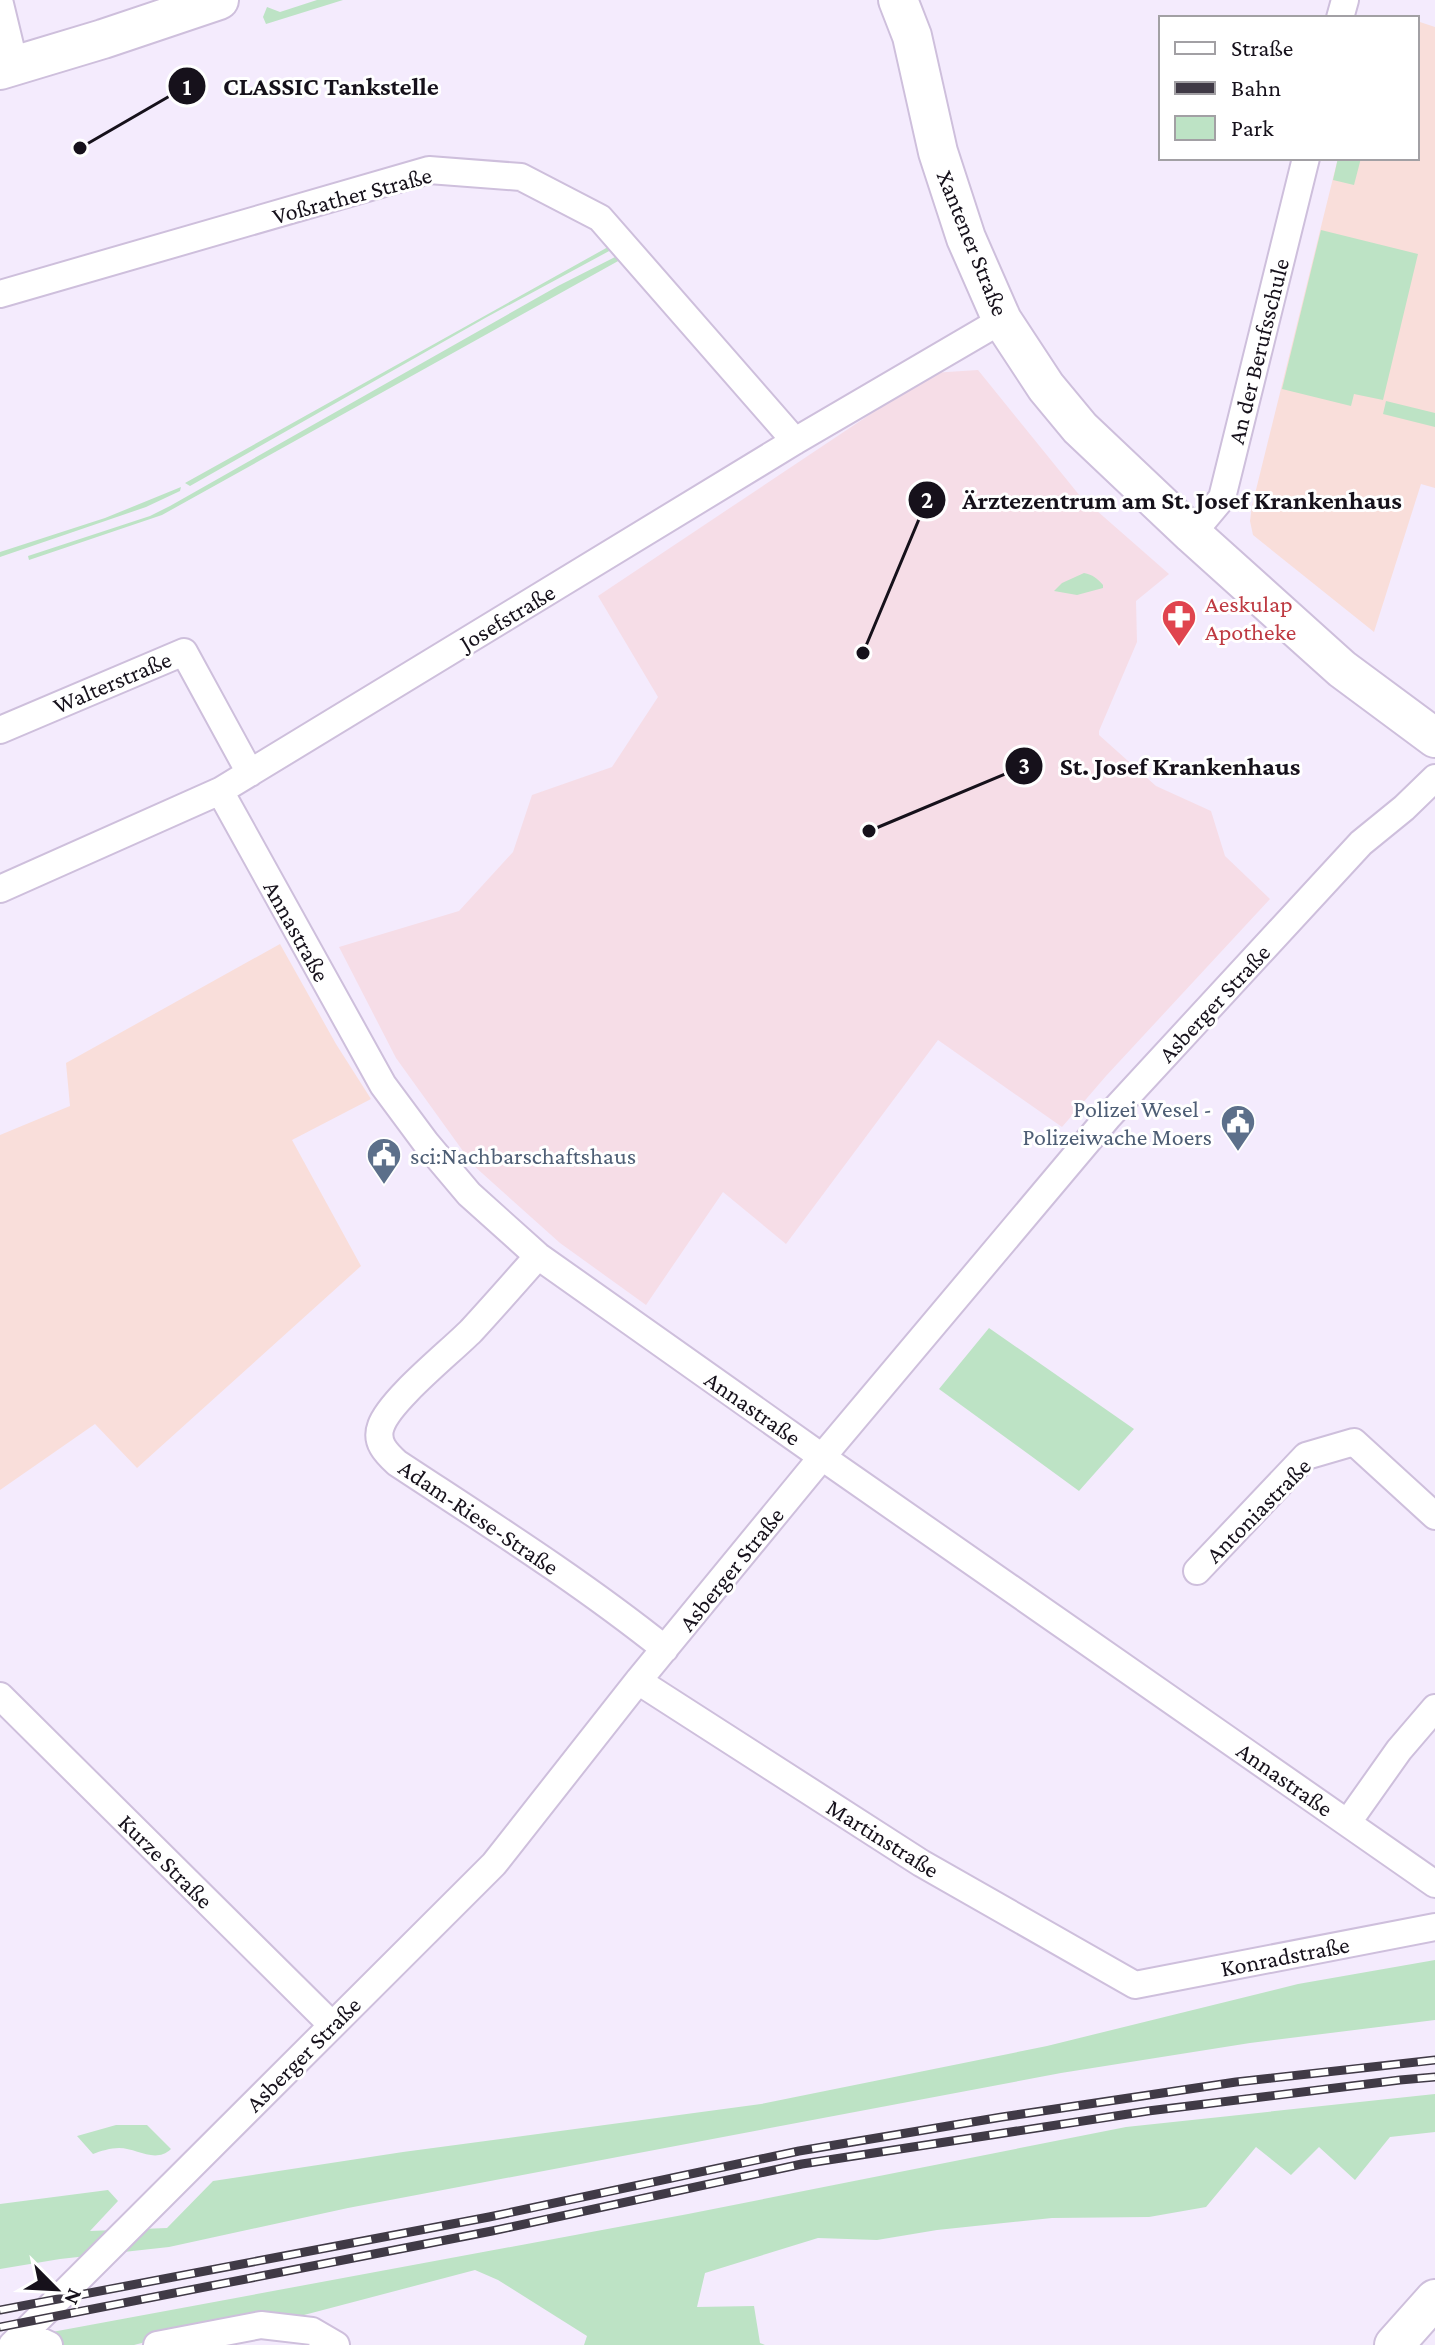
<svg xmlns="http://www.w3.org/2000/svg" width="1435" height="2345" viewBox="0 0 1435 2345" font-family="'Crimson Pro',serif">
	<rect width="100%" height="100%" fill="#f4ebfd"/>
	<path fill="#f9deda" d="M1417,21l18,6v461l-14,-4 -47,148 -121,-97 -3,-14 2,-15 86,-348h79z
		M280,944l56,100 35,55 -79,41 69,126 -224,202 -42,-44 -95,66v-355l70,-29 -4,-43z"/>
	<path fill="#f6dde7" d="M978,370l102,126 89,78 -33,27 1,41 -38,89v4l57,51 55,25 14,45 45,43 -164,177 -44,51 -124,-87 -152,204 -63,-52 -77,113 -86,-62 -87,-78 -77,-107 -57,-111 120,-36 54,-59 19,-57 80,-28 46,-70 -60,-101 334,-223z"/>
	<path fill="#bde3c5" d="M317,0h26l-77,24 -3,-7 4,-10 13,5z
		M1338,158h23l-7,27 -21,-5z
		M1321,230l97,24 -35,146 -29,-6 -3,12 -69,-17z
		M608,247l3,3 -124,67 -297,169 -5,-3z
		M617,256l3,4 -458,255 -133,45 -1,-4 122,-40 20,-10 388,-220z
		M1386,401l49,12v14l-52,-13z
		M181,487l-1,4 -34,16 -146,50v-5l105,-34z
		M1084,573c9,2 13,5 19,12v3l-26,7 -23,-4 8,-8z
		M989,1328l145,101 -55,62 -140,-102z
		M1435,1960v60l-185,23 -189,30 -713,135 -179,39 -109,12 -60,10v-65l108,-14 10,11 -28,30 77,-3 46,-47 190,-29 358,-48 286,-58 251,-62z
		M1435,2094v38l-45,5 -35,43 -36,-33 -28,28 -35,-28 -50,60 -57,10 -97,1 -115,12 -60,10 -59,-2 -113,35 -8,34 57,-1 6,37 5,2h-181l3,-9 -89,-56 -23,-10 -190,50 -47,-2 -104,27h-72l-10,-13 636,-118 438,-87z
		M116,2125h31l24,24c-16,15 -34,-1 -52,-1 -8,0 -19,3 -26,6l-16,-18z"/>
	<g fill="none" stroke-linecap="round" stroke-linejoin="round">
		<defs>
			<path id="street" d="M0,4l15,62
				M1340,18l5,-18
				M0,294l429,-124 92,7 79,41 195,223
				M1192,534l30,-36 84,-340
				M0,730l184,-78 66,121
				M220,791l163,294 43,58 43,51 69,62 284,201 613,427
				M0,889l220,-98 575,-350 207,-121
				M538,1256c-22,25 -44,50 -67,75 -22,22 -81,69 -90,95 -6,16 5,27 16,37 91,60 183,118 268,186
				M1197,1571l109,-115 48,-14 81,74
				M638,1681l283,182 214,122 300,-58
				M0,1696l332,329
				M1348,1822l51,-72 36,-42
				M24,2333l25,12
				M12,2345l482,-481 144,-183 184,-224 286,-340 253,-274 43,-35 31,-30
				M157,2345l104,-20 51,6 24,14"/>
			<path id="secondary" d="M898,0l14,36 26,116 28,86 36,82 44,67 34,41 112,106 150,135 93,69
				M0,70l103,-31 116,-39
				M1394,2345l41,-46"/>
		</defs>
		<use href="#street" stroke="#cebfdc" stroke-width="30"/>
		<use href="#secondary" stroke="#cebfdc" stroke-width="42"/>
		<use href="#street" stroke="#fff" stroke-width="26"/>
		<use href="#secondary" stroke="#fff" stroke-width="38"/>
		<defs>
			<path id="rail" d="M0,2310l489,-93 310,-66 203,-34 234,-35 199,-22
				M0,2327l492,-96 310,-67 346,-53 252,-31 35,-3"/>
		</defs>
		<use href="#rail" stroke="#403a46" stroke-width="9"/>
		<use href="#rail" stroke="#fff" stroke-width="6" stroke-dasharray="18" stroke-linecap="butt"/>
	</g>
	<defs>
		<symbol id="pharmacy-pin" viewBox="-11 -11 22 30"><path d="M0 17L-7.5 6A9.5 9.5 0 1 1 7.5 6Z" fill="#e0444e" stroke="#fff"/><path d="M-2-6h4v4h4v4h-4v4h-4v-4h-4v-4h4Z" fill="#fff"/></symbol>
		<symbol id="civic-pin" viewBox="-11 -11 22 30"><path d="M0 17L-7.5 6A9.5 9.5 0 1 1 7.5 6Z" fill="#5c6f8a" stroke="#fff"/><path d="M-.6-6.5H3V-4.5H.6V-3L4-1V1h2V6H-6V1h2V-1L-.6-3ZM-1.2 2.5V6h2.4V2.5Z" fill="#fff"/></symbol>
	</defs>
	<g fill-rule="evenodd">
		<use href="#pharmacy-pin" x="1159" y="597" width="40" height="54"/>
		<use href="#civic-pin" x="1218" y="1102" width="40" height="54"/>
		<use href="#civic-pin" x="364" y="1135" width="40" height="54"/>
	</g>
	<g text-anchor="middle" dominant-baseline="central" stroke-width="6" stroke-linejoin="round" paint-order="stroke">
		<g font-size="24" fill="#16111b" stroke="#fff">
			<text transform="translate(352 195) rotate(-15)">Voßrather Straße</text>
			<text transform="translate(973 243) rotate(68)">Xantener Straße</text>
			<text transform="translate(1258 351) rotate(-76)">An der Berufsschule</text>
			<text transform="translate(507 617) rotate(-31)">Josefstraße</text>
			<text transform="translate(112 682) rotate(-23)">Walterstraße</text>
			<text transform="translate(297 931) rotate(61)">Annastraße</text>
			<text transform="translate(1214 1003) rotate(-47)">Asberger Straße</text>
			<text transform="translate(753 1408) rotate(35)">Annastraße</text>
			<text transform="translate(1258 1510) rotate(-45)">Antoniastraße</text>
			<text transform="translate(479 1517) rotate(34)">Adam-Riese-Straße</text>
			<text transform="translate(731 1569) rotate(-51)">Asberger Straße</text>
			<text transform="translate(1285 1779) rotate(35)">Annastraße</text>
			<text transform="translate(883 1838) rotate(32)">Martinstraße</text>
			<text transform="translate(166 1861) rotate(45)">Kurze Straße</text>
			<text transform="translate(1285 1956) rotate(-11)">Konradstraße</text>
			<text transform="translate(303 2054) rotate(-45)">Asberger Straße</text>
		</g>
		<g font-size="24" fill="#be3a42" stroke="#fff" text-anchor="start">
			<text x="1205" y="603">Aeskulap<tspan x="1205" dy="28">Apotheke</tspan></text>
		</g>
		<g font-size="24" fill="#4e5e75" stroke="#fff" text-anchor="end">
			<text x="1212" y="1108">Polizei Wesel -<tspan x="1212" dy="28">Polizeiwache Moers</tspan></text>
			<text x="410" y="1155" text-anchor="start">sci:Nachbarschaftshaus</text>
		</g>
	</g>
	<path fill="none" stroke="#16111b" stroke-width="3" d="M80 148L187 86M863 653L927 500M869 831L1024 766"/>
	<g fill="#16111b" stroke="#fff" stroke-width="3">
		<circle cx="80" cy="148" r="8"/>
		<circle cx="863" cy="653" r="8"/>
		<circle cx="869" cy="831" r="8"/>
		<circle cx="187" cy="86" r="20"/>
		<circle cx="927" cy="500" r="20"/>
		<circle cx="1024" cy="766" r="20"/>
	</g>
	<g font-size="24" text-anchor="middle" font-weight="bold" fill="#fff">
		<text x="187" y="95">1</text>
		<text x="927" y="508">2</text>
		<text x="1024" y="774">3</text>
	</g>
	<g font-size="26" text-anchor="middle" font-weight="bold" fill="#16111b" stroke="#fff" stroke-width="6" stroke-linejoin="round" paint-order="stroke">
		<text x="331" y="95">CLASSIC Tankstelle</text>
		<text x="1182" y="509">Ärztezentrum am St. Josef Krankenhaus</text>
		<text x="1180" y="775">St. Josef Krankenhaus</text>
	</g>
	<rect x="1159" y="16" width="260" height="144" fill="#ffffff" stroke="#a2a0a4" stroke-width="2"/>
	<rect x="1175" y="42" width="40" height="12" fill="#ffffff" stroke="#a2a0a4" stroke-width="2"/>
	<text x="1231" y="56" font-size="24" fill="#16111b">Straße</text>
	<rect x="1175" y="82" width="40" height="12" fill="#403a46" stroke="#a2a0a4" stroke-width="2"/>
	<text x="1231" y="96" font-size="24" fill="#16111b">Bahn</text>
	<rect x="1175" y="116" width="40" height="24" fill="#bde3c5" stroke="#a2a0a4" stroke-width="2"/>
	<text x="1231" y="136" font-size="24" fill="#16111b">Park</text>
	<g transform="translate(56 2289) rotate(114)" stroke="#ffffff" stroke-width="6" paint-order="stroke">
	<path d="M0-6L14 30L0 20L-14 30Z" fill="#16111b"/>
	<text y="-12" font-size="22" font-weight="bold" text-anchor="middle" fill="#16111b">N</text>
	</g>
</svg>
